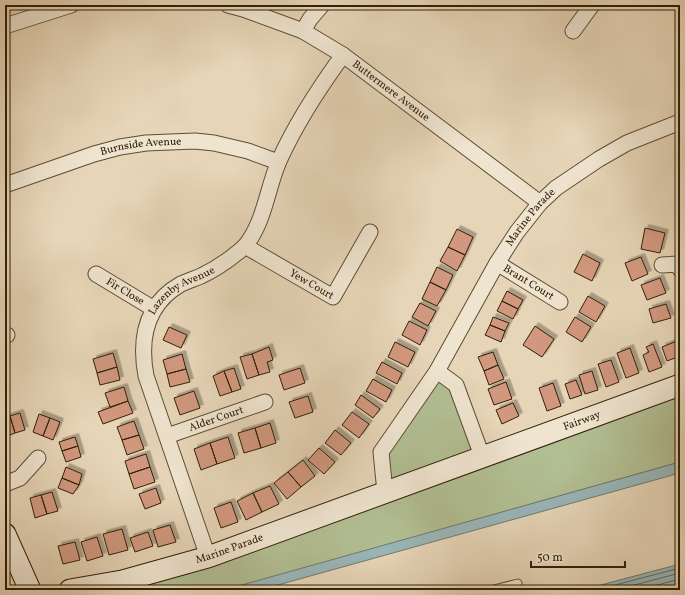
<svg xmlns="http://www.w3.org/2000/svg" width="685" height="595" viewBox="0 0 685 595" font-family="Vollkorn,serif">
	<defs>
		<filter id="shadow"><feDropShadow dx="3.5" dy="-3.5" stdDeviation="0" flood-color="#0004"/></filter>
	</defs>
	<rect width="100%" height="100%" fill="#e6d5b7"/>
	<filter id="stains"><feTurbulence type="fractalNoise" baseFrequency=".005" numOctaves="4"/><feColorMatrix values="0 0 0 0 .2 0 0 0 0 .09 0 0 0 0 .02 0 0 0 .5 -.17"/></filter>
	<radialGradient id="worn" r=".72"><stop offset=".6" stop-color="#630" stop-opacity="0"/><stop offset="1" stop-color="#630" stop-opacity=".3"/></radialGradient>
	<path fill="#b1be92" stroke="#706f4c" d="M437,371l19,14 27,71 197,-71v77l-452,128h-158l315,-97 -4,-41z"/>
	<path fill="#99b6b8" stroke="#6f7a71" d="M680,462v11l-420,117h-36z
		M680,564v26h-98z"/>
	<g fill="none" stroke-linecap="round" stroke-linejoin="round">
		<path stroke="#646b5f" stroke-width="1" d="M596,590l84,-22
			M615,590l65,-17
			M638,590l42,-11"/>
	</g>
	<path fill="#d2987f" stroke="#302006" filter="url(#shadow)" d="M645,228l20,5 -5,20 -19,-4z
		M457,229l16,8 -8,18 -17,-8z
		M448,247l17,8 -8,16 -17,-10z
		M583,254l17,9 -8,18 -18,-9z
		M641,257l7,17 -16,7 -7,-18z
		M437,267l16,8 -7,15 -16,-8z
		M660,278l6,15 -19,7 -6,-15z
		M430,282l16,8 -9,16 -15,-7z
		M507,291l16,9 -5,9 -16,-8z
		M588,296l17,10 -9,16 -17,-10z
		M502,301l16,8 -5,10 -16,-8z
		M420,303l16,8 -8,15 -16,-9z
		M666,304l5,14 -18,5 -4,-14z
		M493,317l16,6 -4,8 -15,-6z
		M575,317l16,10 -9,15 -16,-10z
		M409,321l18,9 -7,15 -18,-10z
		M490,325l15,6 -4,11 -16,-7z
		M535,326l19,13 -12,18 -19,-12z
		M169,327l18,8 -6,13 -18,-8z
		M677,341l3,9v6l-13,5 -5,-14z
		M395,342l20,10 -7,15 -20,-10z
		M653,344l9,23 -13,5 -6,-17 6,-3 -3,-5z
		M269,347l4,13 -6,2 3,10 -11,3 -7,-21z
		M630,348l9,25 -13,5 -9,-25z
		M493,352l5,13 -14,6 -6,-14z
		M113,353l4,14 -20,6 -4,-14z
		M182,354l4,15 -19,5 -4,-14z
		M252,354l7,21 -12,4 -7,-22z
		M611,360l8,22 -13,5 -8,-23z
		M382,362l20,11 -5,11 -21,-11z
		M498,365l6,14 -15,6 -5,-14z
		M117,367l3,13 -20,5 -3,-12z
		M234,368l7,21 -9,3 -8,-21z
		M300,368l5,15 -21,7 -5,-15z
		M186,369l4,13 -20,5 -3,-13z
		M224,371l8,21 -12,4 -7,-20z
		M592,371l6,19 -13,4 -6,-19z
		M373,379l19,11 -6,12 -20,-11z
		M576,380l6,15 -12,4 -5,-15z
		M506,382l6,17 -18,6 -6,-16z
		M553,383l8,23 -14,5 -8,-23z
		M124,387l4,14 -18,6 -5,-14z
		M194,391l6,17 -20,7 -6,-17z
		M361,395l19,14 -7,9 -18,-13z
		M308,396l5,16 -18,6 -6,-16z
		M128,401l5,12 -30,11 -5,-12z
		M513,403l6,13 -17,8 -6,-14z
		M352,412l17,12 -10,14 -17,-13z
		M20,413l5,17 -10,3 -5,-17z
		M39,414l11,4 -7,18 -10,-4z
		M10,416l5,17 -10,4v-19z
		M50,418l10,4 -7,18 -10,-4z
		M134,421l5,14 -17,5 -5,-13z
		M270,423l6,20 -15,5 -6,-20z
		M255,428l6,20 -17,5 -6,-20z
		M335,430l16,13 -10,12 -16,-12z
		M139,435l5,14 -17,6 -5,-15z
		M75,437l3,9 -16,5 -3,-9z
		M228,437l7,21 -18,6 -7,-21z
		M210,443l7,21 -16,6 -7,-21z
		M78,446l3,11 -15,5 -4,-11z
		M319,448l16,14 -11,12 -16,-14z
		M146,454l4,13 -21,7 -4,-13z
		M303,460l12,16 -14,11 -13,-15z
		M66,467l16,7 -3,11 -17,-7z
		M150,467l5,15 -21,7 -5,-15z
		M288,472l13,15 -14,12 -13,-16z
		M62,478l17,7 -6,9 -15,-6z
		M270,486l9,18 -17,8 -9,-19z
		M156,488l5,15 -16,6 -6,-15z
		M52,492l6,19 -11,3 -6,-19z
		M253,493l9,19 -16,8 -9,-19z
		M41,495l6,19 -12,4 -5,-20z
		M231,502l7,20 -17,6 -7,-20z
		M170,525l6,17 -18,5 -5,-17z
		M122,529l6,21 -19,5 -6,-21z
		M148,532l5,14 -18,6 -5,-14z
		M97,537l6,19 -16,5 -6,-19z
		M75,542l5,18 -17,4 -5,-18z"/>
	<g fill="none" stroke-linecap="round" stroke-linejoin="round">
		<defs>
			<path id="lane" d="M490,590l28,-7"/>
			<g id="street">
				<path id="s1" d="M228,5l15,4 60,22 40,24 197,148"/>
				<path d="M5,26l66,-21"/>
				<path d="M303,31l7,-12 12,-14"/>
				<path d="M573,31l19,-26"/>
				<path id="s2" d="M5,185l89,-31 26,-7 26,-4 49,-2 19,2 34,8 30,11"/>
				<path id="s3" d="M245,246l88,51 37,-65"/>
				<path id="s4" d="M497,263l63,39"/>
				<path d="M662,265l16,-1 2,5"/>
				<path id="s5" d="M96,274l58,35"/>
				<path d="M5,336l2,-1"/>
				<path d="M437,371l19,14 26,71"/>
				<path id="s6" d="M167,436l98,-34"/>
				<path d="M5,484l15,-6 18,-20"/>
				<path id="s7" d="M385,492l-4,-40 56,-81 60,-108 20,-31 23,-29 16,-15 43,-29 28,-16 53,-21"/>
				<path id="s8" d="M208,557l-62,-181c-7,-38 0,-72 35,-92 6,-3 13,-5 20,-8 13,-6 25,-14 36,-23 3,-2 6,-5 9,-8 19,-25 21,-56 33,-84 17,-38 40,-73 64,-106"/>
			</g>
			<g id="secondary">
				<path d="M5,534l25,56"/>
				<path id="s9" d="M70,590l52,-9 86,-24 472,-172"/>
			</g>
		</defs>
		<use href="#lane" stroke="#5e4d32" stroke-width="9"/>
		<use href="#street" stroke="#5e4d32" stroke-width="17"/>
		<use href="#secondary" stroke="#302006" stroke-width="23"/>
		<use href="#lane" stroke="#efe4d0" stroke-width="7"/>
		<use href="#street" stroke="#efe4d0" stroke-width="15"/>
		<use href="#secondary" stroke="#efe4d0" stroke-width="21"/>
	</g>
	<g text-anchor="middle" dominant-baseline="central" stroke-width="4" stroke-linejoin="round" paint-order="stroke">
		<g font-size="11" fill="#302006" stroke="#efe4d0">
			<text stroke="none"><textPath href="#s1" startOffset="186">Buttermere Avenue</textPath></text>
			<text stroke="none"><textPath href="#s2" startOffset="142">Burnside Avenue</textPath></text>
			<text stroke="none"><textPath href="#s7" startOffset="319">Marine Parade</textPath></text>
			<text stroke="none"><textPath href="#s3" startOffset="77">Yew Court</textPath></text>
			<text stroke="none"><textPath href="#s4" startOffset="37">Brant Court</textPath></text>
			<text stroke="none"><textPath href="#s5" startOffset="34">Fir Close</textPath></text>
			<text stroke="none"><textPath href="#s8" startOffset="294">Lazenby Avenue</textPath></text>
			<text stroke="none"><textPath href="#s6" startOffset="52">Alder Court</textPath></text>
			<text stroke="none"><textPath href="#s9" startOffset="540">Fairway</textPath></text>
			<text stroke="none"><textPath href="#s9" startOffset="165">Marine Parade</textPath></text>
		</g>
	</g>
	<rect width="685" height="595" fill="none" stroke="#e6d5b7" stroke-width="20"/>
	<rect x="6" y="6" width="673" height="583" fill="none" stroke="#302006" stroke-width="2"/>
	<rect x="10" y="10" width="665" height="575" fill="none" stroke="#302006"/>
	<path d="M531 561v6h94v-6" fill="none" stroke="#302006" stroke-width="2"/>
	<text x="537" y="561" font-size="12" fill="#302006" stroke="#efe4d0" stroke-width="3" paint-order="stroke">50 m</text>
	<rect width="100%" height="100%" filter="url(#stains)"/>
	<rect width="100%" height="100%" fill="url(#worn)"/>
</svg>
